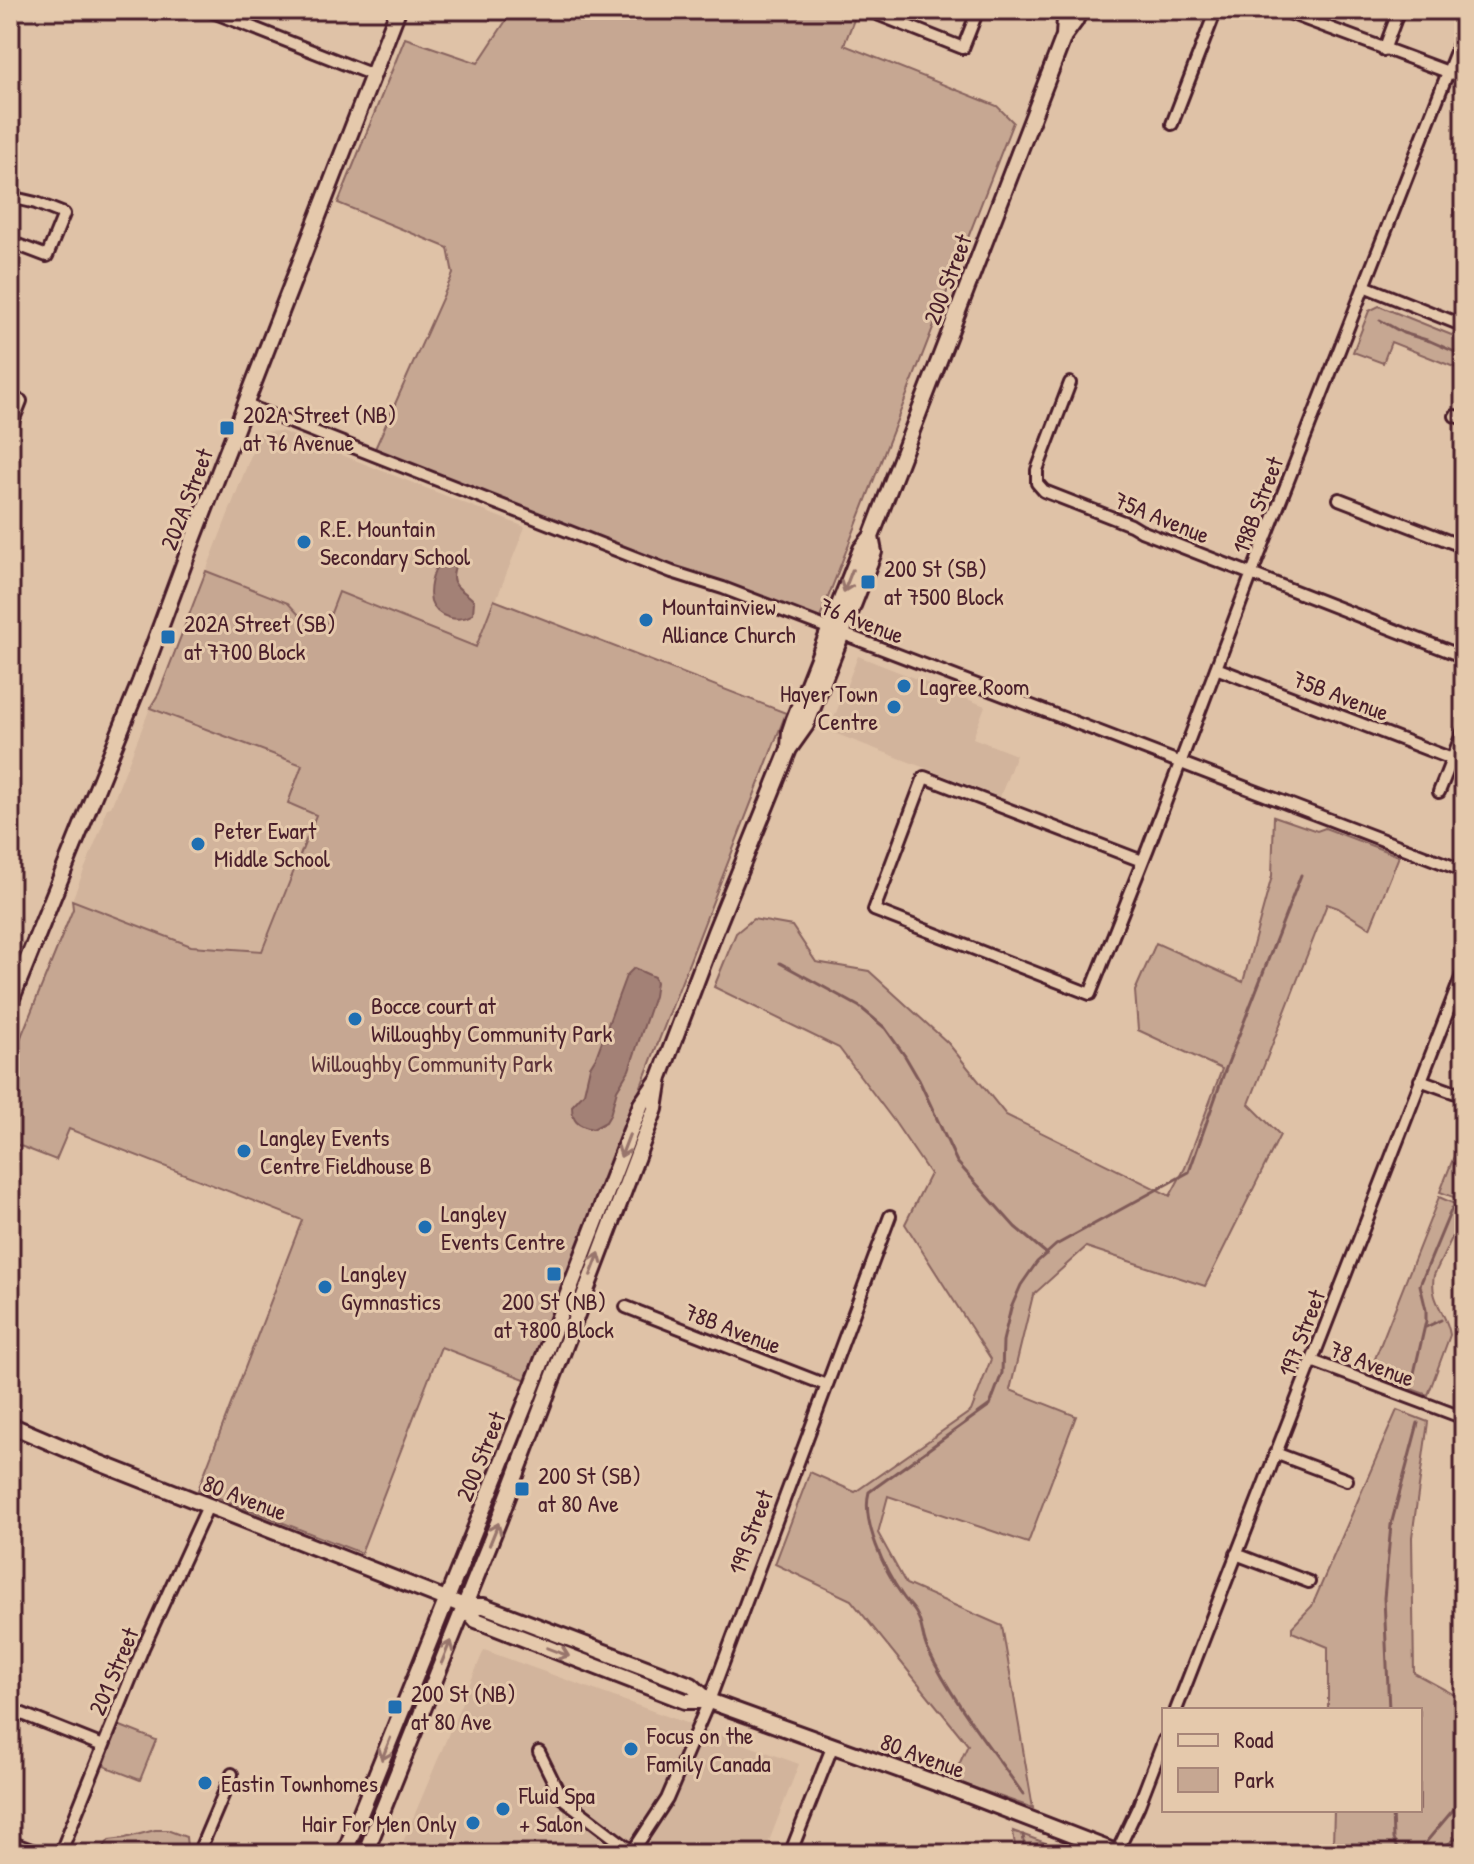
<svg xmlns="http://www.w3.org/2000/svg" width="1474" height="1864" viewBox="0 0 1474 1864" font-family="'Patrick Hand',sans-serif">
	<rect width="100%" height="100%" fill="#dfc2a7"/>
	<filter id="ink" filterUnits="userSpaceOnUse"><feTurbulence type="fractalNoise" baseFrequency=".0125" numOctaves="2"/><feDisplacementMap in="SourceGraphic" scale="16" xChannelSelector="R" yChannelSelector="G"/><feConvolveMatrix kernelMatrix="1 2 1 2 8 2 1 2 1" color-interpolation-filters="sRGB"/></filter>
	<g filter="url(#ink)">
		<path fill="#d2b49c" d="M281,431l244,96 -48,121 -137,-55 -14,33 -27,-11 -11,-12 -82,-32 54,-139z
			M858,656l127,50 -12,32 43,17 -16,42 -171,-66z
			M150,708l153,57 13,49 -53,137 -72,-5 -119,-46 32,-79 -1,-3 4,-10 4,-1z
			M484,1650l315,114 -35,90h-366z"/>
		<path fill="#c6a792" stroke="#88635e" stroke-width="2" d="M513,10h323l19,7 -11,28 153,61 16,16 -193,496 -145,-50 -301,-117 79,-177 -5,-26 -110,-45 67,-165 73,25z
			M1379,306l85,34v31l-73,-29 -8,21 -30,-11 16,-41z
			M206,571l82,32 11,12 27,11 13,-34 137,55 18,-47 292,113 -259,667 -86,-33 -80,206 -163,-63 104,-270 -233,-91 -13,31 -46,-18v-78l63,-155 -1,-9 119,46 71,5 54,-136 -28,-12 14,-38 -152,-57 9,-15z
			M1274,816l43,15 8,-3 74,28 -29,72 -32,-20 -11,-4 -78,200 31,31 -75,151 -119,-39 -53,48 -23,95 66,26 -48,127 -140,-47 -10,37 28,51 96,42 31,182 -81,-28 16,-35 -117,-145 -76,-36 35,-92 45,20 116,-81 20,-52 -86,-135 25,-50 -36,-53 -55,-73 -125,-61 22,-54 17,-14 39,7 24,36 53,9 79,72 58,72 164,81 15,-28 37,-99 -84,-39 -3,-39 21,-48 87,39 29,-106z
			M1464,1131v70l-24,-9z
			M1439,1197l18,8 6,7 -1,5 -28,58c-5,27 13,37 16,60l-22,60 -59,-21z
			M1397,1410l31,12 -16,115 2,136 50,27v133l-32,21h-94l-5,-10 1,-34h86v-100h-92v-63l-36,-15v-5l20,-21z
			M118,1725l38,15 -16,40 -36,-14z
			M155,1830h12l19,7 1,10 -3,7h-85l10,-14 16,-2z
			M1013,1831l62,23h-59z"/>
		<path fill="#a38176" stroke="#7f5a58" stroke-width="2" d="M448,560l7,4c0,4 -2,8 -2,13 0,11 15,16 21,24l-1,13c-14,9 -36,5 -42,-13 -3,-12 2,-28 7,-38z
			M634,968l20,9 2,5 -2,14 -25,74 -12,20 -7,25 -4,7 -13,7c-16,-3 -21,-8 -21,-23l12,-13 6,-26 6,-10 30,-81z"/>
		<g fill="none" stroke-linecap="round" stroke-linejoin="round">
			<path stroke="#7f5a58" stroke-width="3" d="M1380,320l23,13 27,8 34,15
				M780,963l80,44 25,21 20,28 14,24 38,82 58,65 32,27
				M1458,1193l6,-16
				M1426,1327l15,-7
				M1412,1382l14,-61v-11l-6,-25 32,-77
				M1389,1710l-5,-112 7,-73 27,-102
				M1023,1794c-33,-47 -70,-92 -95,-144 -6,-11 -5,-25 -11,-35 -3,-7 -11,-13 -15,-20 -17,-24 -41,-74 -33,-103l121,-87 12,-32 1,-32 8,-33 10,-23 16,-23 19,-17 133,-73 34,-96 78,-201
				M1392,1810l1,29 6,15
				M1023,1835l3,19
				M1416,1854l48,-57"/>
			<defs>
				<path id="minor" d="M208,10l165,65
					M867,10l96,38 15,-38
					M1281,10l183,68
					M1384,50l15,-40
					M1172,124l44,-114
					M10,197l26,6 28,11 -17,42 -37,-14
					M1364,286l100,40
					M1070,383l-33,87v13l7,8 87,34 10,6 323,126
					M246,405l426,167 51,16 741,283
					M1455,416l9,3
					M10,429l11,-28
					M1339,499l125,48
					M1216,668l236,91
					M1439,792l25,-63
					M1142,861l-218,-84 -50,133 216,84 58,-146 104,-275 212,-542
					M1420,1080l44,16
					M626,1307l200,78
					M1312,1361l152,57
					M1275,1453l72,27
					M1236,1554l73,28
					M10,1709l93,37
					M1176,1710l288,-740
					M539,1752l22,45 72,55
					M10,1842l32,12
					M60,1854l83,-206 65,-142
					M198,1854l34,-80
					M631,1854l36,-55 42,-98 181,-485
					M790,1854l43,-109
					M1116,1854l23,-49 25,-65"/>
				<path id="major" d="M1064,36l1,-18 2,-8
					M789,748l1,-17 4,-12 67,-170 10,-12 193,-501 11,-15 5,-11
					M10,1003l130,-321 49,-132 209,-540
					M10,1425l87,37 367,144h20l207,79 18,16
					M464,1606l12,14 209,81h24l241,87 171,66
					M344,1854l183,-454 114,-296 17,-24
					M365,1854l134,-334 156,-411 5,-32 55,-145 74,-183 17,-24 68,-173 -3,-15"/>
			</defs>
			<use href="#minor" stroke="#4a1f2b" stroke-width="16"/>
			<use href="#major" stroke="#4a1f2b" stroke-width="20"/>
			<use href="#minor" stroke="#e5c9ac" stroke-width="10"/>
			<use href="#major" stroke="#e5c9ac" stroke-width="14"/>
		</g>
		<defs><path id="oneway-shaft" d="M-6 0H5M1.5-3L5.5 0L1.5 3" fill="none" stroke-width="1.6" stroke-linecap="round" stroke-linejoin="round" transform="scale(2)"/></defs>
		<g stroke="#98746c">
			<use href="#oneway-shaft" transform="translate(848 581) rotate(111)"/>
			<use href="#oneway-shaft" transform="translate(625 1146) rotate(111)"/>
			<use href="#oneway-shaft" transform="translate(595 1264) rotate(-69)"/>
			<use href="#oneway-shaft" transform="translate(494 1534) rotate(-68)"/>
			<use href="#oneway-shaft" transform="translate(446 1652) rotate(-68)"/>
			<use href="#oneway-shaft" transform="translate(558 1652) rotate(21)"/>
			<use href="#oneway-shaft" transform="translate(386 1749) rotate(112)"/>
		</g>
	</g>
	<g fill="#1f6fb2" stroke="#e5c9ac" stroke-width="3">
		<rect x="219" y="420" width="16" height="16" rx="4"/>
		<circle cx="304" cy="542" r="8"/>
		<rect x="860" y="574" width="16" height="16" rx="4"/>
		<circle cx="646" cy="620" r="8"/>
		<rect x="160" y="629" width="16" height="16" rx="4"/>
		<circle cx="904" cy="686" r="8"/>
		<circle cx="894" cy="707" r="8"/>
		<circle cx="198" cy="844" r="8"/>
		<circle cx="355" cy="1019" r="8"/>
		<circle cx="244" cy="1151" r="8"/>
		<circle cx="425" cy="1227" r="8"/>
		<rect x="546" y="1266" width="16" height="16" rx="4"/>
		<circle cx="325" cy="1287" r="8"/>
		<rect x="514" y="1481" width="16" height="16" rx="4"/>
		<rect x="387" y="1699" width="16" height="16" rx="4"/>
		<circle cx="631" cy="1749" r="8"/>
		<circle cx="205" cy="1783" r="8"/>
		<circle cx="503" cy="1809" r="8"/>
		<circle cx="473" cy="1823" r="8"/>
	</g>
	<g text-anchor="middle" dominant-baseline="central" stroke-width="6" stroke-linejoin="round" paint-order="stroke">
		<g font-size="24" fill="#4a1f2b" stroke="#e5c9ac">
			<text transform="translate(947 279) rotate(-69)">200 Street</text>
			<text transform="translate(186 499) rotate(-69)">202A Street</text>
			<text transform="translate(1257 505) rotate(-69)">198B Street</text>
			<text transform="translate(1162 517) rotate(22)">75A Avenue</text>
			<text transform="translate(862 620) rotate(21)">76 Avenue</text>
			<text transform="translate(1341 695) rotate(21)">75B Avenue</text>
			<text transform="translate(733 1328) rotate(21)">78B Avenue</text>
			<text transform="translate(1301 1333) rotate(-69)">197 Street</text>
			<text transform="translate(1372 1363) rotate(21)">78 Avenue</text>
			<text transform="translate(480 1456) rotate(-68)">200 Street</text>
			<text transform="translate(245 1497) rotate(21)">80 Avenue</text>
			<text transform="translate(750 1532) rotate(-70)">199 Street</text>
			<text transform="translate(113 1671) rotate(-67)">201 Street</text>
			<text transform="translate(923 1755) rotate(20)">80 Avenue</text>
		</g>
		<g font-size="24" fill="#4a1f2b" stroke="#e5c9ac" text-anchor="start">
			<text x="243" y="414">202A Street (NB)<tspan x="243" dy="28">at 76 Avenue</tspan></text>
			<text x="320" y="528">R.E. Mountain<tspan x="320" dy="28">Secondary School</tspan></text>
			<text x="884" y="568">200 St (SB)<tspan x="884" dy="28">at 7500 Block</tspan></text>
			<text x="662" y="606">Mountainview<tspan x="662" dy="28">Alliance Church</tspan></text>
			<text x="184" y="623">202A Street (SB)<tspan x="184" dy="28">at 7700 Block</tspan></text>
			<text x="920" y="686">Lagree Room</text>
			<text x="878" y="693" text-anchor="end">Hayer Town<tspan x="878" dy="28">Centre</tspan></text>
			<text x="214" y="830">Peter Ewart<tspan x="214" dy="28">Middle School</tspan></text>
			<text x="371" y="1005">Bocce court at<tspan x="371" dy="28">Willoughby Community Park</tspan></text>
			<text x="260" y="1137">Langley Events<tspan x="260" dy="28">Centre Fieldhouse B</tspan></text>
			<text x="441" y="1213">Langley<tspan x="441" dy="28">Events Centre</tspan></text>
			<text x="341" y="1273">Langley<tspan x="341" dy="28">Gymnastics</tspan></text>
			<text x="554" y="1301" text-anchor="middle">200 St (NB)<tspan x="554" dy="28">at 7800 Block</tspan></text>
			<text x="538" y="1475">200 St (SB)<tspan x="538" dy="28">at 80 Ave</tspan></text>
			<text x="411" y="1693">200 St (NB)<tspan x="411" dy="28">at 80 Ave</tspan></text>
			<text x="647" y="1735">Focus on the<tspan x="647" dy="28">Family Canada</tspan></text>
			<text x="221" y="1783">Eastin Townhomes</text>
			<text x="519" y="1795">Fluid Spa<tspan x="519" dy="28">+ Salon</tspan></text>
			<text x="457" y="1823" text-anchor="end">Hair For Men Only</text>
		</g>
		<g font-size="24" fill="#5d333a" stroke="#e5c9ac">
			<text x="432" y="1063">Willoughby Community Park</text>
		</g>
	</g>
	<rect width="1474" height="1864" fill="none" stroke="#e5c9ac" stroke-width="40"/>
	<rect x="20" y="20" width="1434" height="1824" fill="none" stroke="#4a1f2b" stroke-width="3" filter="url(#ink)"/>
	<rect x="1162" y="1708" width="260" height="104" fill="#e5c9ac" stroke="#a78578" stroke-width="2"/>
	<rect x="1178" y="1734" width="40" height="12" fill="#e5c9ac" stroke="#a78578" stroke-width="2"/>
	<text x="1234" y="1748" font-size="24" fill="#4a1f2b">Road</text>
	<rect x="1178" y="1768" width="40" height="24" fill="#c6a792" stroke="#a78578" stroke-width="2"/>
	<text x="1234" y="1788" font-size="24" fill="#4a1f2b">Park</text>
</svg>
